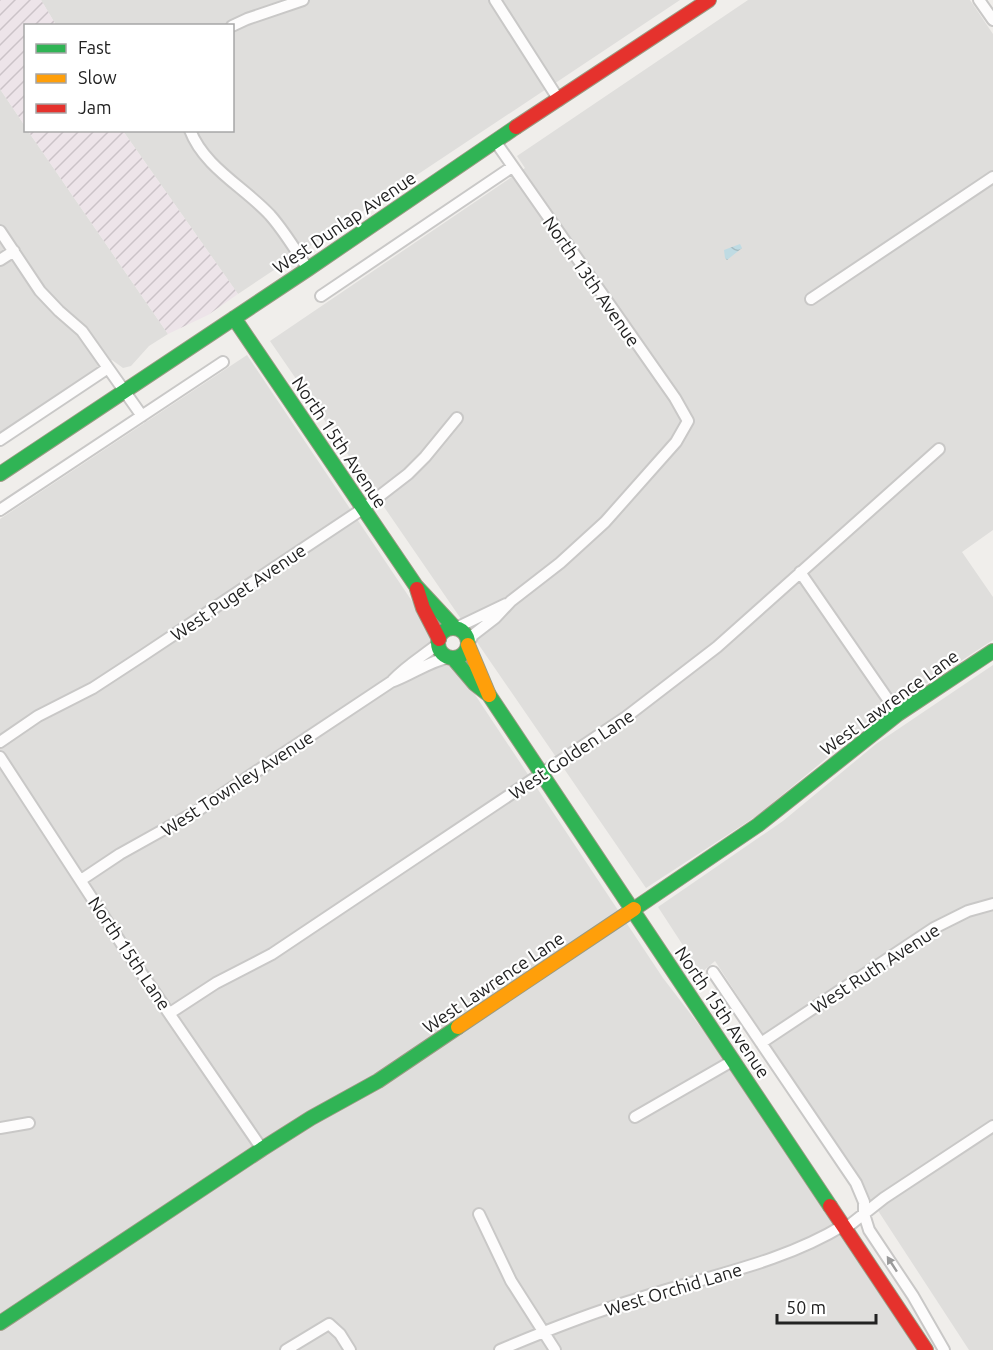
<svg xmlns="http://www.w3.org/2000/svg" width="993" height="1350" viewBox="0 0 993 1350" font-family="Ubuntu,sans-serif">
	<defs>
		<pattern id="industrial-furrows" width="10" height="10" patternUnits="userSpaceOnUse" patternTransform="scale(1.5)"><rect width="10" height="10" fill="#ede4e9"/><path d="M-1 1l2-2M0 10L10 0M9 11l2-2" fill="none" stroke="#cbc3c8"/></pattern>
		<pattern id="water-waves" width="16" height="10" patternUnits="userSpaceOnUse" patternTransform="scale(1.5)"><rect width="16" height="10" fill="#bfdbe3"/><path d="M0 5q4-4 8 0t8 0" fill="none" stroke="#a4bcc2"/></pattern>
	</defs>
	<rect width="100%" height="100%" fill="#f0eeeb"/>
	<path fill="#dfdedc" d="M41,0h639l-442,294 -115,-163 109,-1v-104l-176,-1z
		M748,0h222l23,34v496l-31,22 31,45v43l-112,73 -123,102 -112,73 -376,-547 255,-173 -8,-12z
		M0,89l25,37 1,4 2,1 140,203 -19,12 -18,20 -8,2 -11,-8 -112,74z
		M247,355l185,276 1,12 -4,4 9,15 9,-1 11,8 205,309 56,73 200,299h-919v-831z
		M993,665v685h-24l-254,-389 -14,12 -43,-66 125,-86 93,-77z"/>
	<path fill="url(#industrial-furrows)" d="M0,0h41l15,25 -30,1 -1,100 -25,-37z
		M28,131h95l115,163 -30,21 -40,19z"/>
	<path fill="url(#water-waves)" d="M740,244l2,4 -15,12 -2,-2 -1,-8z"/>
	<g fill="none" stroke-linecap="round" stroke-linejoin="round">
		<defs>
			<path id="street" d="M495,0l64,100
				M979,0l14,20
				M232,26l15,-7 56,-19
				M190,130c14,37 54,57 80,85 15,17 26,36 38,54
				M0,231l40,60 19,20 23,20 60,85
				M0,260l14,-9
				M321,296l191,-129
				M811,299l182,-122
				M0,440l108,-72
				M0,510l223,-148
				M800,572l98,142
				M456,628l50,-24
				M468,644l5,-9 22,-17 16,-17 49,-38 45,-41 71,-80 12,-21 -13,-23 -180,-257
				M393,680c13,-14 30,-24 45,-36
				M0,742l38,-26 55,-28 49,-32 222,-148 44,-34 17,-17 32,-39
				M0,757l125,192 137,200
				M81,880l39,-26 77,-43 194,-129c20,-7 38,-21 59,-25
				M713,972l143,211 8,19v12l5,16 44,66 31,54
				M170,1013l46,-30 56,-29 354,-237 91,-70 222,-198
				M761,1043l173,-115 34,-17 25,-7
				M635,1117l99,-57
				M0,1128l29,-5
				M479,1214l32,67 44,69
				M846,1228l38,-30 109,-72
				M286,1350l43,-26 11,10 10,16
				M500,1350c45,-19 91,-37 137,-51 70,-23 143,-35 207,-74"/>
			<path id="fast" d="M234,318l182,268 39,42
				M0,474l308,-205 208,-142
				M438 643a15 15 0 1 1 30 0a15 15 0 1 1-30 0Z
				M453,658l22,26 14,11 341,511
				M634,909l124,-84 140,-111 95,-63
				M0,1323l262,-174 49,-31 67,-37 80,-54"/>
			<path id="slow" d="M468,645l21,50
				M458,1027l176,-118"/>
			<path id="jam" d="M516,127l193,-127
				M417,589l6,19 16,31
				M830,1206l96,144"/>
		</defs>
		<use href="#street" stroke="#c9c8c7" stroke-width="14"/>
		<use href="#fast" stroke="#999a82" stroke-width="16"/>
		<use href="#slow" stroke="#999a82" stroke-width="16"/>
		<use href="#jam" stroke="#999a82" stroke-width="16"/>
		<use href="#street" stroke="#fdfcfc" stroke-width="10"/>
		<use href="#fast" stroke="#30b455" stroke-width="14"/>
		<use href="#slow" stroke="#ff9f0a" stroke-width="14"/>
		<use href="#jam" stroke="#e5322d" stroke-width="14"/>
	</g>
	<defs><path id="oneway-solid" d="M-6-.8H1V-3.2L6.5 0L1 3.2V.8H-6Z" transform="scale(1.5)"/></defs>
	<use fill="#9a9a9a" href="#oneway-solid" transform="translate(892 1264) rotate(-123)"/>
	<g text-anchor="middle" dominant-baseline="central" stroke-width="4.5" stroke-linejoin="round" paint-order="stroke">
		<g font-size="18" fill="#222" stroke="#fff">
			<text transform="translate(344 222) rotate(-34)">West Dunlap Avenue</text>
			<text transform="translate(592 281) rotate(55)">North 13th Avenue</text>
			<text transform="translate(340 442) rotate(56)">North 15th Avenue</text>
			<text transform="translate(238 592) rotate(-34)">West Puget Avenue</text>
			<text transform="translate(889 702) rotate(-36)">West Lawrence Lane</text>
			<text transform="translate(571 754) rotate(-34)">West Golden Lane</text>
			<text transform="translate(237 783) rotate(-33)">West Townley Avenue</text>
			<text transform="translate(130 953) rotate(56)">North 15th Lane</text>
			<text transform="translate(875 968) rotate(-33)">West Ruth Avenue</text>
			<text transform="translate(493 982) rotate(-34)">West Lawrence Lane</text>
			<text transform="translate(723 1012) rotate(56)">North 15th Avenue</text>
			<text transform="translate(673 1289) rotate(-17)">West Orchid Lane</text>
		</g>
	</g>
	<rect x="24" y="24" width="210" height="108" fill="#ffffff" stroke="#a7a7a7" stroke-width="1.5"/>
	<rect x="36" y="44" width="30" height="9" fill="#30b455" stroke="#a7a7a7" stroke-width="1.5"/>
	<text x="78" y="54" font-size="18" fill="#222222">Fast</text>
	<rect x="36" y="74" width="30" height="9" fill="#ff9f0a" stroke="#a7a7a7" stroke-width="1.5"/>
	<text x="78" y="84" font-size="18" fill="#222222">Slow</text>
	<rect x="36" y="104" width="30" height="9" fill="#e5322d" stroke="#a7a7a7" stroke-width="1.5"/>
	<text x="78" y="114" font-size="18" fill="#222222">Jam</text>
	<path d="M777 1314v9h99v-9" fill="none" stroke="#222222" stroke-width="3"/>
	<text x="786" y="1314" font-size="18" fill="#222222" stroke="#ffffff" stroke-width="4.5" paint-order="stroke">50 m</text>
</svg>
